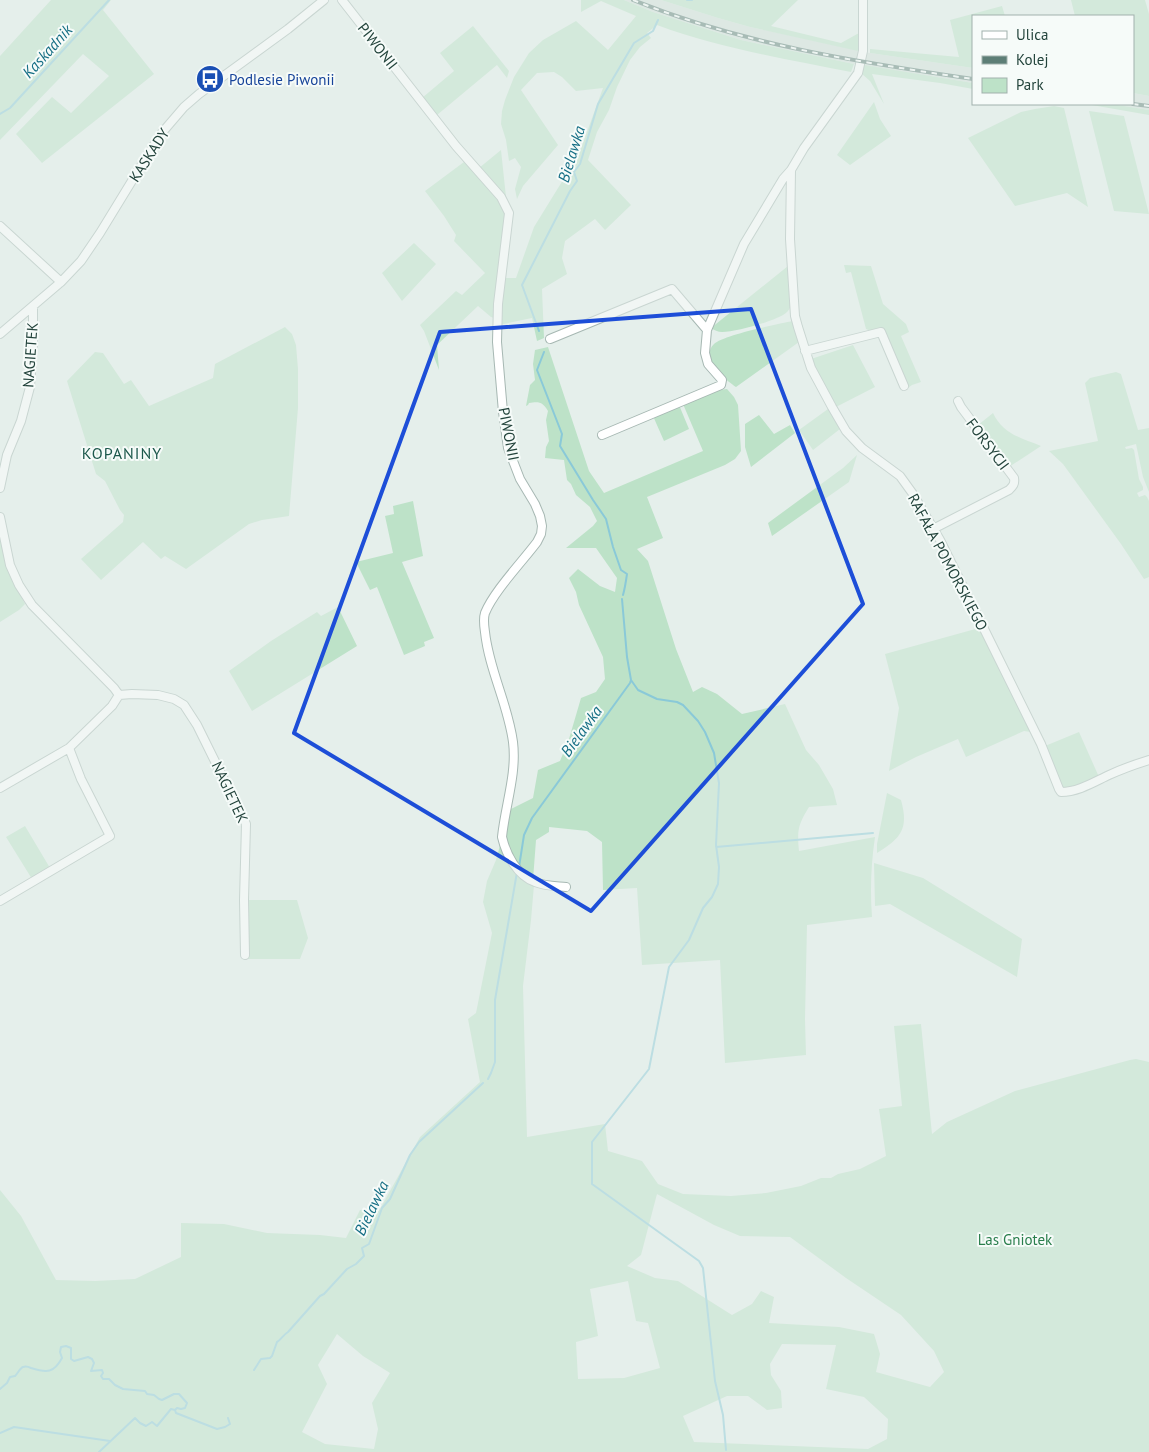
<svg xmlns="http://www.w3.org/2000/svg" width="1149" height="1452" viewBox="0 0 1149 1452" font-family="'PT Sans',sans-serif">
	<rect width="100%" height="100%" fill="#e5efeb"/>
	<path fill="#d3dfda" d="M624,0h37l57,18 32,9 120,26 103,15v15l-119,-19 -113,-24 -88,-28z
		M1133,93l16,3v14l-37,-6h21z"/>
	<path fill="#bde2c8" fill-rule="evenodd" d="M51,0h60l-8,10 51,64 -112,89 -26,-29 36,-37 19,16 38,-37 -26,-22 -83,86v-84z
		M581,0h43l29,12 88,28 113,24 -3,8c-65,-13 -132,-24 -194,-47l-10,8 4,5 -11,9 -10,13 -13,27 -8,23 -12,22 -9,28 43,45 -26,25 -10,-11 -30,22 -3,17 5,16 -25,15 2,49 -7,3 -5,-23 -33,7 5,-47h12l18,-51 45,-73 24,-66 -27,3 -14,-14 -8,-5 -17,1 -16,17 37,55 -35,41 -6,13 -2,-10 6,-22 -6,-9 -6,3 -3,-21 -5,-16 1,-13 3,-11 9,-23 15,-24 14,-13 33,-19 32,29 28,-34 -35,-15 -20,11z
		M661,0h137l-27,26 70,17 18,-10 1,15 -2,3 -108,-24 -32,-9z
		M1071,0h74l4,14v82l-16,-3v-77h-58z
		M1002,6l3,10h-32v52l-103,-15v-4l89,8 -9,-37z
		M473,26l36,45 -2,7 -10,-13 -60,50 -15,-17 32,-27 -14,-18z
		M864,65l109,18v6l-33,-6 -68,-9 12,30 -14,-23 -8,-7 -1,-4z
		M874,102l6,17 11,17 -41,29 -13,-10z
		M1086,104h26l37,6v5z
		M1054,106l10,2 24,99 -21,-14 -52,13 -47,-68 53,-26 14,-3z
		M1089,111l35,5 25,98 -35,-3z
		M501,150l5,47 -27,-29z
		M464,162c15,16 33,31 41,52l-11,104 -3,-1 -13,-11 -41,39 2,25 -15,-39 -4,-6 36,-34 6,4 23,-22 -31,-32 2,-6 -12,-19 -19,-25z
		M414,243l22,21 -34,37 -20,-28z
		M844,265l27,1 12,38 23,20 3,8 -8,4 20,46 -9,3 -4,3 -25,-59 -1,-1 -11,3 -5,-2 -15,-57 -5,1z
		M788,266l3,40c-2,4 -4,7 -8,9 -12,7 -47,17 -61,17 -4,0 -8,-2 -11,-4z
		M793,321l6,21 -63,45c-10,-7 -37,-29 -22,-43 9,-9 64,-20 79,-23z
		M285,327l7,7 4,11 2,24v39l-9,108 -27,4 -13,4 -63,45 -21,-13 -4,3 -18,-17 -42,38 -20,-21 42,-37 1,-7 -4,-5 -15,-29 -9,-7 -29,-93 28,-29 8,1 21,31 7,-4 18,26 64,-28 2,-14z
		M853,345l22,42 -39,20 -11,-17 -14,-31z
		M548,347l41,124 15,22 99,-42 -20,-47 29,-13 15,-2 7,8 4,8 3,46 -6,8 -10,6 -78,32 16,41 -26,11 11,12 28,88 17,43 9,-5 15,7 25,20 43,-10 21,46 13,15 14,24 4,16 -28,2c-11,18 -12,23 -10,44l76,-14c-4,27 -5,53 -3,80l-65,8 -2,94 1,36 -81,8 -5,-103 -78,5 -5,-77 -34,2 -1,-48 -15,-11 -38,-4v5l-13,8 -3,40 -7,-6 -21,-27 2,-36 26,-13 5,-28 22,-9 9,-22 12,-41 15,-6 9,-13 -2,-22 -24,-52 -3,-13 -7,-14 9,-9 22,17 15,6 2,-14 -21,-30h-30l27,-22 4,-5 -7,-14 -14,-12 -5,-11 -4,-4 -3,-20 -19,-2 1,-11 3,-6 -3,-21 2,-9c-5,-9 -9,-10 -19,-8l-1,2 -2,1 4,-21 5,-5 -2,-16 2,-14z
		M1116,372l5,2 17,56 11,-2v64l-6,-15 -7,-33 -11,3 1,2 6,-1 2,2 5,29 4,8v3l-6,3 2,4 6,-2 2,2 2,4v76l-5,2 -23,-35 -58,-80 -14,-13 49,-10 -13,-58 5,-5z
		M679,405l10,24 -25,12 -11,-25z
		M828,409l12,20 -27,21 -14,-20z
		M993,413c10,21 28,25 48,33l-32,21 -31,-42z
		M759,415l15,19 16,-9 5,8 -44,34 -6,-20v-23z
		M857,455l-8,27 -77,54 -4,-13 75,-55z
		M413,501l10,55 -21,6 32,76 -10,4 1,4 -21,9 -27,-68 -7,3 -14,-28 37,-9 -8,-37 9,-2 -1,-8z
		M0,539l9,34 16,31 -6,6 -19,12z
		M338,607l19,39 -105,65 -23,-40 42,-30 46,-29 4,4z
		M979,628l52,104 -7,-1 -58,26 -8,-18 -42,18 -27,14 10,-63 -14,-54z
		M1079,732l20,45 -9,6 -25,6 -4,-3 -16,-40z
		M887,793l14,7c8,29 0,38 -24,53v-9z
		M25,826l25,42 -18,11 -26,-42z
		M501,842l33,43 -3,35 -8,66 4,151 78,-13 3,27 34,10 16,23 25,10 48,2 35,-3 35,-7 20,-8h10l7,-4 22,-5 26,-13 -7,-47 23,-3 -8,-80 27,-2 11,110 15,-12 68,-31 115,-31 6,-1 13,3v390h-1149v-262l21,26 35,64 39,1 40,-2 46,-22v-34l43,1 43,9 53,2 26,3 14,-28 20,-1 40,-72 60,-55 -12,-63 8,-6 16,-80 -9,-31 4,-21 9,-21zM657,1194l57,31 26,11 50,1 56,41 55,37 33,36 10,21 -14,15 -54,-15 4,-18 -6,-20 -35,-7 -70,-4 5,-26 -13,-6 -9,13 -20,11 -54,-34 -23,-3 -28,-12 14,-11zM628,1281l8,40 12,2 12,45 -36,10 -46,1 -2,-37 22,-6 -8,-47zM337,1334l26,22 27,17 -18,30 6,26 -4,20 -49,-5 -23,-12 25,-48 -9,-19zM782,1344l54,1 -10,44 38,8 24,22 -1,20 -19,10 -174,-7 -11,-26 44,-20h21l19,14 15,-2 -1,-17 -10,-16 -1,-11z
		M874,863l49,15 99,61 -5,38 -127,-73 -15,2z
		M249,900h48l11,38 -8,21h-52z"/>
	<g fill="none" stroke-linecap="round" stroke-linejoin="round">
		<path stroke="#8ac9d8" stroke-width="2" d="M687,0h5
			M0,114l10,-6 99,-108
			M539,331l-17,-46 48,-94 7,-10 -3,-9 6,-8 18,-60 36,-61 19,-12 5,-11
			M544,352l-7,18 25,64 -2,12 33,54 13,19 7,28 8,23 6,4c-1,7 -2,14 -4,21
			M631,680l7,10 19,9 20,3 6,3 15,16 7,11 9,21 5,30 -3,62 3,22 -1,17 -6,13 -9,11 -14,32 -20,27 -20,102 -57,73v42l107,77 4,7 12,113 8,34 3,35
			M716,847l157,-14
			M519,867l5,-32 8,-17 98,-135 1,-3 -4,-23 -5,-58
			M488,1079l3,-6 4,-11v-62l22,-128
			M254,1370l7,-11 9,-1 2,-2 5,-14c4,-2 6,-7 11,-10l32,-36 4,-2 23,-25 9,-5 8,-8 -2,-8 7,-4 13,-36 8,-9 20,-44 9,-13 64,-59
			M0,1389l7,-6 3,-6 5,-1c3,-3 5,-8 8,-9 3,-1 6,0 8,1 16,5 23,5 31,-10l-2,-6 1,-5 5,-1 5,2v11l3,2 14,-4 4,2 2,4 -3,8 11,-1 1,3 -2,3 2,3h6l6,6 8,4 22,2 2,3 7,1 5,4 3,1 12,-6h5l8,9 -2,5 -4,1 -4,-1 -2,2 1,3 41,16 8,-2 5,-3 -2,-6
			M0,1433l14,-6 96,14
			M99,1452l36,-34 5,5 6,3 6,-4 5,4 14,-17 4,1"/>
		<defs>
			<path id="minor" d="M342,0l114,146 45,51 8,16 -11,91 -1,38 6,70 5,36 12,31 15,25 5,12 2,10 -1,8 -4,8c-15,20 -43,49 -52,71 -2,6 -1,12 0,19 4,38 23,72 28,110 4,32 -8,64 -11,95 4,17 15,39 33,45 9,4 21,4 31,5
				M863,0v51l-5,22 -54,75 -13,22 -1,69 5,77 3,11 13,41 21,39 14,24 16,17 38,28 13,18 27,46 101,204 18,45 2,3c17,0 33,-10 48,-17 13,-6 27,-11 40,-15
				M0,226l61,56
				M0,334l61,-52 20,-21 19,-28 60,-98 24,-28 15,-13 89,-65 36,-29
				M550,339l122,-50 35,41
				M805,351l76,-19 23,54
				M602,435l119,-50 1,-5 -14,-16 -3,-11 2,-23 37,-86 39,-65 8,-9
				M0,488l7,-33 14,-34 9,-34 3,-43v-37
				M0,517l10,48 9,20 13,20 82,83 5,7
				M933,529l76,-39c4,-4 6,-6 5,-12l-53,-71 -3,-6
				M119,695l13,-1 26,1 16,4 10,6 13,20 49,99 -2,76 1,55
				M0,788l69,-40
				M0,901l110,-65 -29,-57 -12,-31 43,-42 7,-11"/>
		</defs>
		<use href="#minor" stroke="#a7b8b3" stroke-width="10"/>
		<use href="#minor" stroke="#fff" stroke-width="8"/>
		<defs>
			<path id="rail" d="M633,0c109,44 224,62 340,79
				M1133,104l16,2"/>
		</defs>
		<use href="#rail" stroke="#5d7e76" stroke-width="4"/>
		<use href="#rail" stroke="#f6fbf9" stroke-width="2" stroke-dasharray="5.5" stroke-linecap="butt"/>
	</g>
	<path d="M0 0H1149V1452H0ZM751,309l112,295 -272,307 -297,-178 146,-401z" fill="#e5efeb" fill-opacity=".55" fill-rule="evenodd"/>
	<path fill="none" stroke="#1d4ed8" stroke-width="4" stroke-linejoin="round" d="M751,309l112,295 -272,307 -297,-178 146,-401z"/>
	<defs>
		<symbol id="bus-disc" viewBox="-11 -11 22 22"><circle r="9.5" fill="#1a4fb4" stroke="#f6fbf9"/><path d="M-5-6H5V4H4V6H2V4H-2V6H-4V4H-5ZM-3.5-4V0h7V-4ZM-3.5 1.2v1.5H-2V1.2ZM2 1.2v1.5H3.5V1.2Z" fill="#fff"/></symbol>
	</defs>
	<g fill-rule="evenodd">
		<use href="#bus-disc" x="194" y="63" width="32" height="32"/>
	</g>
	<g text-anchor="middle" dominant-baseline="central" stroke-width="4" stroke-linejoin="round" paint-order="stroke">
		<g font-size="15" fill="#22433b" stroke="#f6fbf9">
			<text transform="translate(378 46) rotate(52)">PIWONII</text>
			<text transform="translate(149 155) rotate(-57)">KASKADY</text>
			<text transform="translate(30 355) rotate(-86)">NAGIETEK</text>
			<text transform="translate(509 434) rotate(79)">PIWONII</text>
			<text transform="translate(988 444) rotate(53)">FORSYCJI</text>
			<text transform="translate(948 562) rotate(62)">RAFAŁA POMORSKIEGO</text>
			<text transform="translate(230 792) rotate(65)">NAGIETEK</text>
		</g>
		<g font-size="15" fill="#164399" stroke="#f6fbf9" text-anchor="start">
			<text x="229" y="79">Podlesie Piwonii</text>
		</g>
		<g font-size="15" fill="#297e4c" stroke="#f6fbf9">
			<text x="1015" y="1239">Las Gniotek</text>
		</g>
		<g font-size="16" font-style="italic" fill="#166f85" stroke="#f6fbf9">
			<text transform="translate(47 51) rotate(-48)">Kaskadnik</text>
			<text transform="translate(571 154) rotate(-73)">Bielawka</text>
			<text transform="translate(581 731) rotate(-54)">Bielawka</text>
			<text transform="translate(371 1208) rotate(-64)">Bielawka</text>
		</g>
		<g font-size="16" letter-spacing="1" fill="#1c584b" stroke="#f6fbf9">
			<text x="122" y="453">KOPANINY</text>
		</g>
	</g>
	<rect x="972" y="15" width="162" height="90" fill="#f6fbf9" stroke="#a1b1ad"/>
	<rect x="982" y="31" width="25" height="8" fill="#ffffff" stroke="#a1b1ad"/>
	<text x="1016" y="40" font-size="15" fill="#22433b">Ulica</text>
	<rect x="982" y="56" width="25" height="8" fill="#5d7e76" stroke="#a1b1ad"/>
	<text x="1016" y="65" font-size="15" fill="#22433b">Kolej</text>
	<rect x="982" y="78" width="25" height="15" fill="#bde2c8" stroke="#a1b1ad"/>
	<text x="1016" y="90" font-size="15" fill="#22433b">Park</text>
</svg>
